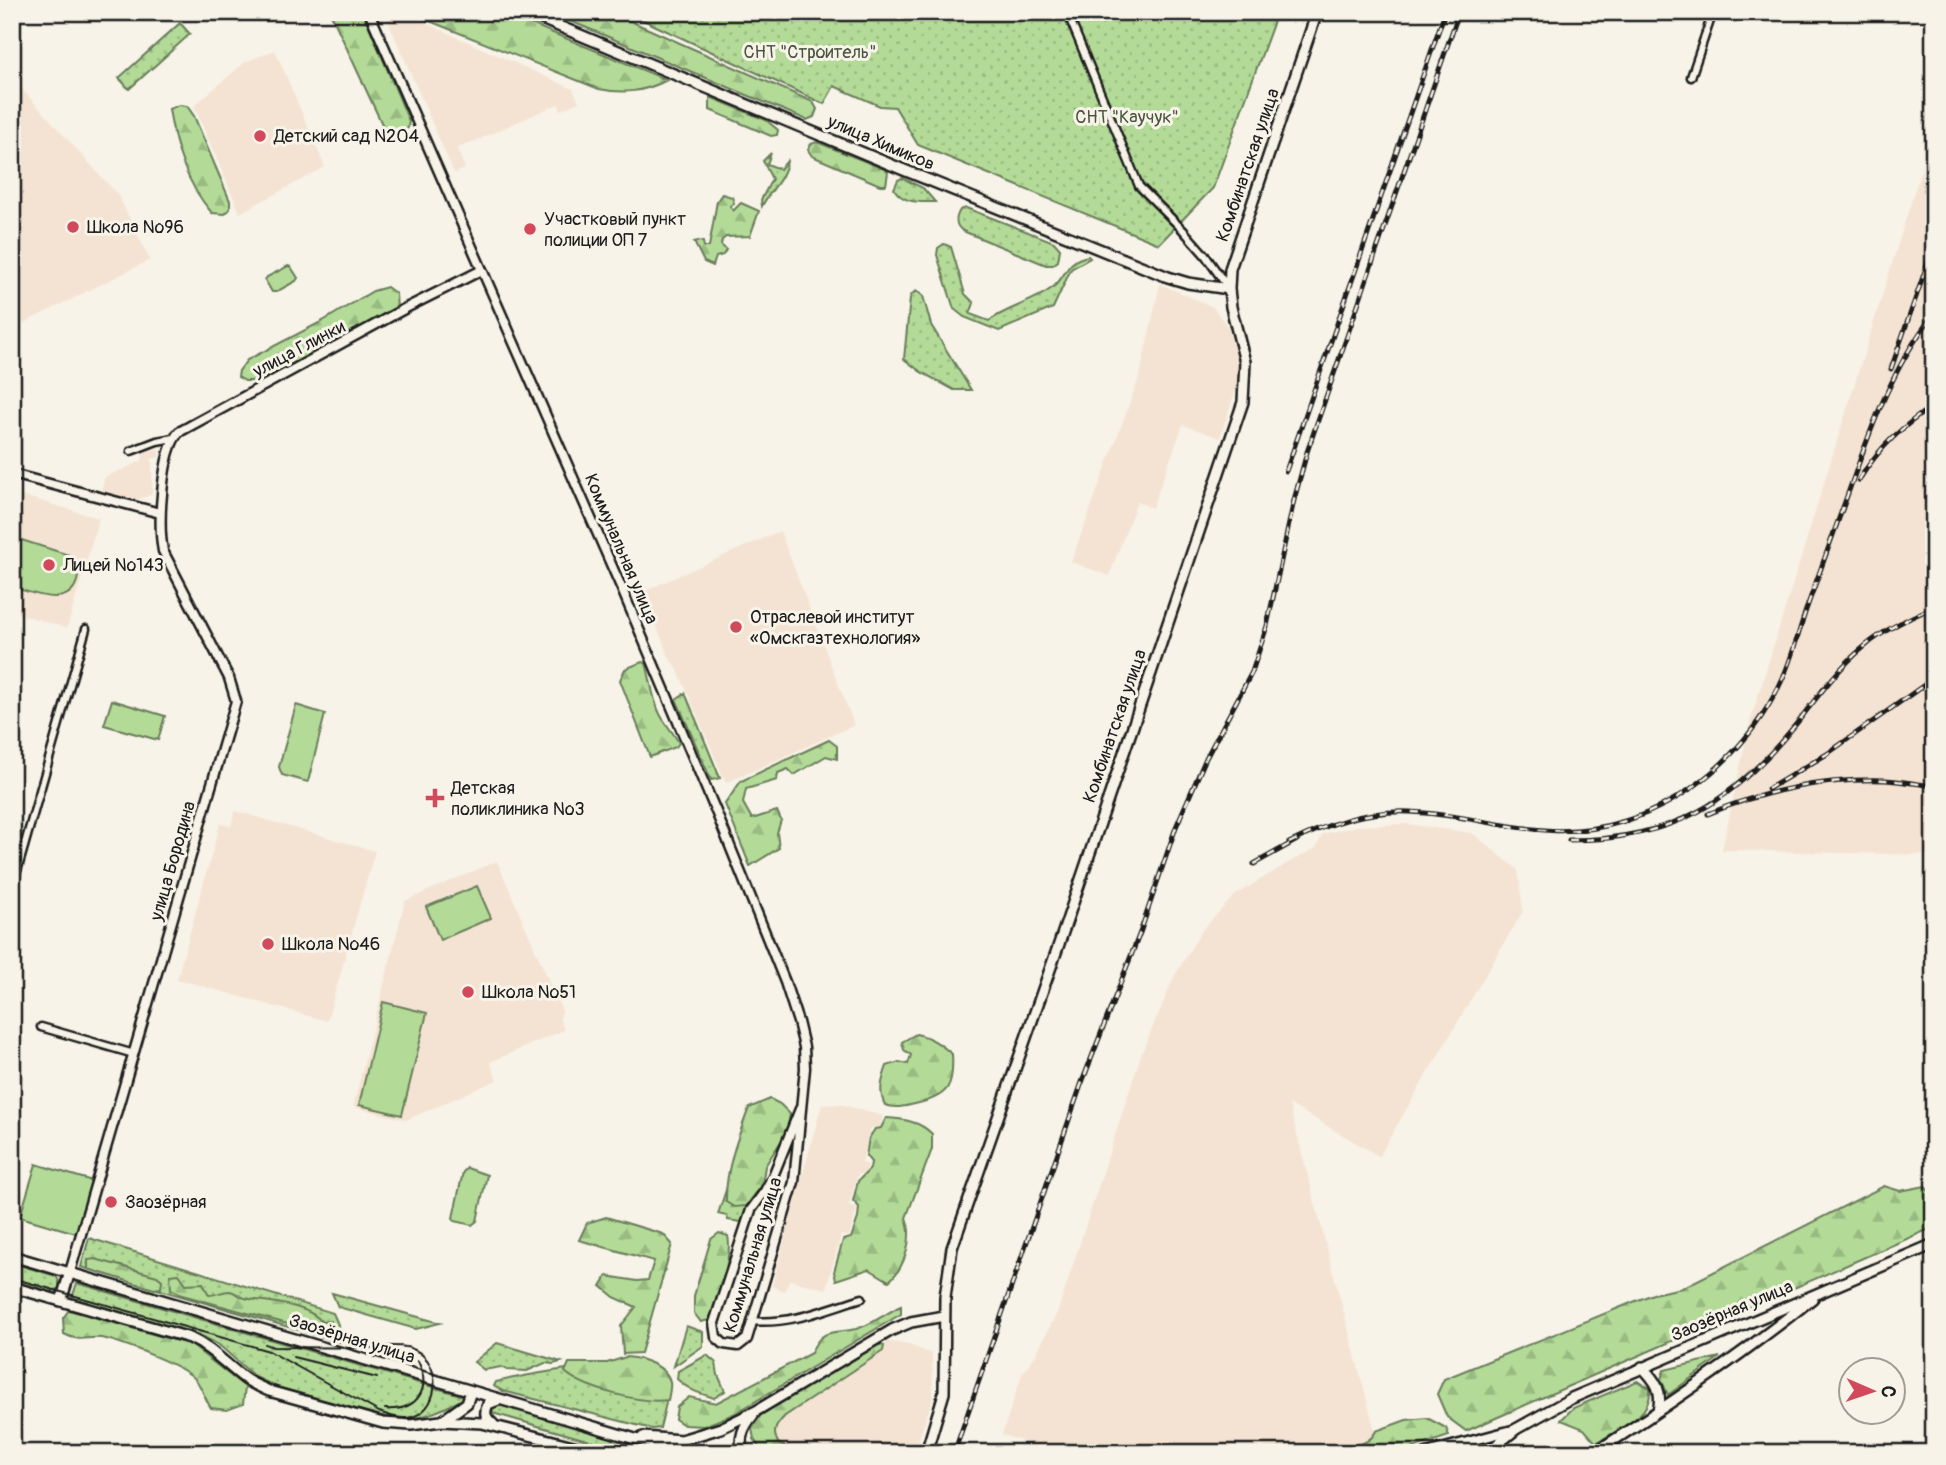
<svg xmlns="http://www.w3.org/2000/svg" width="1946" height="1465" viewBox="0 0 1946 1465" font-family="Pangolin,sans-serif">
	<defs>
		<pattern id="grass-dots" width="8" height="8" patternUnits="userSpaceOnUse" patternTransform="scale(1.75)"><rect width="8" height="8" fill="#b3db97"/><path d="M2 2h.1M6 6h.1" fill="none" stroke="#99bb82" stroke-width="1.8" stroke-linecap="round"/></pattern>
		<pattern id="forest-firs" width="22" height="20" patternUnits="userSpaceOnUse" patternTransform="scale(1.75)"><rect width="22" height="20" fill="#b3db97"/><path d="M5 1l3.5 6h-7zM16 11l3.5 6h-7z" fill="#99bb82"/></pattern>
	</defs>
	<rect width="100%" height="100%" fill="#f7f3e8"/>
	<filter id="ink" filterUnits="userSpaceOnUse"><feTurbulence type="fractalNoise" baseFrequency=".0143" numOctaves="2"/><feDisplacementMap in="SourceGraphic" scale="14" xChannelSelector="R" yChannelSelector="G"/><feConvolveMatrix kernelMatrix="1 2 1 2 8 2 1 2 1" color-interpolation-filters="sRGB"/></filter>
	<g filter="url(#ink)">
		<path fill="#f4e3d2" d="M384,12h17l172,77 6,13 -18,8 -3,-6 -101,45 8,20 -11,4z
			M275,50l50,117 -85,46 -46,-107 51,-44z
			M12,78l106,117 32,65 -138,69z
			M1934,128v727l-212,-5 28,-128z
			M1160,284l53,23 16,22 12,45 -21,64 -37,-13 -31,83 -15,-6 -28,74 -38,-14 69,-187z
			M153,449l6,1v8h-7v36l-20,8 -32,-8 5,-17 37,-16 1,-8z
			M12,493l87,25 -32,110 -55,-16z
			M780,531l74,194 -128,58 -50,-117 -5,-5 -29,-69z
			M235,811l140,40 -48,170 -150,-42 43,-155 11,2z
			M1405,824l67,9 46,37 5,41 -144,245 -90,-52 86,327 -3,8 -52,14h-44l-16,-8 -5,8h-195l-58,-18 20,-61 13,-18 23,-45 83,-256 33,-78 28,-47 33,-35 53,-32 27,-14 8,-15 34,-8z
			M497,861l65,150 -2,9 4,10 -74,32 7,18 -91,40 -53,-13 52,-206z
			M822,1104l21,1 40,11 -3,11 -9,1 -9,35 6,2 -3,10 -7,-1 -9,31 8,3 -8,29 -8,-2 -15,54 -37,-9 -4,11 -13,-5z
			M886,1341l23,4 23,9 1,44 -19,55h-112l-23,-9 -4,-13 2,-7 9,-8 98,-65z"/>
		<path fill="url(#grass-dots)" stroke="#687c5a" stroke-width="2" d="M626,12h645l3,9 -61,167 -54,56 -241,-99 -23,-38 -15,-1 -46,-20 -10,18z
			M180,23l10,11 -61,55 -10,-11z
			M771,153l-4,11 13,5 7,-8c-2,18 -17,29 -25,45l-1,-6 11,-21 -9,-18z
			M902,178l21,10 12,14c-16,0 -31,2 -41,-13l4,-9z
			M966,208l88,34 6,7 -2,12 -5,4h-7l-83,-34c-8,-5 -8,-13 -3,-21z
			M944,244l7,3 14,47 9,9 -4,11 19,7c19,-14 45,-19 63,-33 16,-12 12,-27 36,-32l2,2 -19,11 -18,39 -54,23 -35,-14 -10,-8 -17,-54 1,-7z
			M917,291l6,5 8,29 40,65h-17l-33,-18 -17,-13 6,-61 2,-4z
			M685,693l35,85 -9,2 -35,-81z
			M731,1175l24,17 -14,30 -13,-2 -1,-4 -9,-2z
			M89,1238l244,75 12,27 -5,2 -259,-75z
			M12,1263l44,13 3,5v7l-8,4 -39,-10z
			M77,1283l387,113 -1,3c-21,11 -43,21 -67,21l-119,-33 -22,-10 -36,-32 -15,-8 -132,-39z
			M332,1293l108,30 -24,6 -78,-22z
			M686,1326l17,6v14l-29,20z
			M497,1343l64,19 -8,2 -8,-1 -18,8 -20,-1 -6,-3 -17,3 -10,-8z
			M707,1355l9,8 2,12 7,16 -11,7c-15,-5 -26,-8 -37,-19l1,-8z
			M566,1369l99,22 1,12 -6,25 -8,1 -149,-38 -9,-5 2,-4c24,-6 46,-9 70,-13z
			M497,1404l8,2 160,47h-33l-136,-39 -3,-2 -1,-5z"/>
		<path fill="url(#forest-firs)" stroke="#687c5a" stroke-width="2" d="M330,12h33l46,109 -1,7 -12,7h-9z
			M407,12h95l165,68c-23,12 -43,14 -68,9z
			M610,12l203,90 4,7 -3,8 -7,3 -256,-107z
			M710,97l56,23 12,10 -1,5 -6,1 -61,-26z
			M179,105l8,1 7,10 36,85v8l-5,5 -13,-1c-26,-30 -37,-66 -43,-104z
			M817,142l67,27 4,3 -2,13h-6l-68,-29 -4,-6 3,-6z
			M722,194l10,3 2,6 -4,3 3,5 8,-8 18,8 -9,25 -24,1 -4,3 -1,5 5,5 -3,5 -7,2 -3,9 -9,-4 -10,-20 4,-1 5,1 1,5h5l8,-46z
			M387,287l9,7 1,15 -116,61 -25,11h-11l-7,-4 1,-6 8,-11 76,-39 50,-30z
			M642,662l4,1c5,17 6,35 14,51 5,10 14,19 19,29l-3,4 -26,10 -30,-77 5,-11z
			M829,740l8,6v13l-11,-3 -32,19 -6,-6 -10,4 -1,7 -31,9 -3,14 9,16 25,-8 4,9 -4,13 2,15 -29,18 -25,-62 16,-23z
			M916,1034c15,3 24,10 36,20 2,31 -3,42 -33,49 -12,3 -22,6 -34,2 -7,-13 -3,-25 2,-39l12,-4 9,2 3,-9 -7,-5 -2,-8z
			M770,1099l10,5 10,10 -3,18 -22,34 -3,19 -16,21 -12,1 -8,-5c-1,-32 12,-65 23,-94z
			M886,1118c16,1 34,3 46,16v15l-26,69c8,19 -1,50 -17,63l-20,-12 -33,11 -2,-8 9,-32 8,-2 7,-20 1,-11 -6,-6 5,-20 12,-12 1,-7 -5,-6 3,-18 6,-9 6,-1z
			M1884,1186l16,5 25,-5 9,13v28l-468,204 -19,-14 -10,-23 7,-15 209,-85 29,-6z
			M606,1217l57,17 9,10 -31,109 -18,1 -2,-28 15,-19 -22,-10 -13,-11 6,-10 30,5 11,-1 6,-19 -75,-21 8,-17z
			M719,1233l9,3c5,21 -11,63 -19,84l-8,2 -7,-9v-17l17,-57z
			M95,1259l62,17 5,4 -1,8 -7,1 -66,-20v-9z
			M179,1274l7,10 17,-1 6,12c7,0 13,-4 21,-4 6,1 9,5 15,7 23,5 61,5 77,24l9,-1 1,6 12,8 -2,3h-3l-157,-43 -11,-6 -1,-14z
			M901,1306v8l-165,99 -32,13 -20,-1 -9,-6 2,-12 12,-10 27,6 95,-50c10,-26 23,-19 45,-24 15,-4 30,-16 45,-23z
			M69,1310l122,35 54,42 -2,17 -16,6 -16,-2c-6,-9 -9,-20 -15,-28 -11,-14 -77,-39 -95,-42 -15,-2 -20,5 -37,-4l-1,-16z
			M878,1344l6,2 -1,5 -98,65c-9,9 -14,16 -6,28l19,9h-36l-8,-14 -2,-10 9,-14z
			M626,1357c14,1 41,8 44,25 1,5 -1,13 -2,18 -25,4 -84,-11 -103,-28l4,-9h38z
			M1720,1357l-52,38 -7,-16 3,-9z
			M1637,1381l13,7c3,29 -33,42 -54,55l-12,-14 -23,-9 12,-12z
			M1427,1418l19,10 3,8 -51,17h-64l2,-4c15,-3 33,-3 40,-18l30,-11z"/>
		<path fill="#b3db97" stroke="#687c5a" stroke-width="2" d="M288,266l3,1 7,11 -2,3 -20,11h-4l-7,-12 2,-3z
			M12,537l57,18c6,8 11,16 8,26 -9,29 -46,11 -65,6z
			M112,700l53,16 -7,24 -54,-15z
			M296,705l29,9 -17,68 -26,-7 -3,-8z
			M477,886l14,32 -51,22 -14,-33z
			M383,1002l44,11 -25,102 -43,-10z
			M36,1164l56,17 -16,52 -56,-16z
			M467,1168l20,7 -10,46 -5,4 -17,-4 -2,-3 10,-46z"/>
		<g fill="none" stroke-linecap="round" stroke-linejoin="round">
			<defs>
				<path id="minor" d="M1067,12l72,174 44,44 22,25 24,34
					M1691,77l22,-65
					M131,451l26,-10 17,-3
					M12,889l74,-260
					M41,1027l93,27
					M752,1321c38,4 74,-12 110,-23"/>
				<path id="tertiary" d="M369,12l252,575 96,227 68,168 13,40 6,25 1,21 -11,114 -47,157 -9,7 -14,-2 -8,-7 -2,-14 37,-113 14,-19 8,-15 27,-67
					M12,474l148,39
					M70,1272l166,-571 -7,-23 -66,-127c-5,-26 -2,-99 16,-119l227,-124 76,-38
					M1426,1453l90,-24"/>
				<path id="secondary" d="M525,12l374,156 269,109 20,6 41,6
					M12,1256l671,197
					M12,1287l178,51c22,10 35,26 54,40 8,6 17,9 25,13l114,32 28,2 30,-4 41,2 119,30
					M61,1301l9,-29
					M1642,1367c14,14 21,24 16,44
					M442,1421l25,-18 4,-12
					M493,1424c-8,-7 -9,-11 -5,-20l10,-4
					M643,1437l38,3 40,-12 35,-17 136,-81 19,-8 33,-6
					M742,1453c-3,-16 1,-26 11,-38
					M926,1453l18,-60 1,-96 7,-49 107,-304 184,-542 2,-40 -14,-55 -2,-18 1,-20 87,-257
					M1487,1453l29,-24 56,-31 362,-154
					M1594,1453c75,-48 149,-99 219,-155"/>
			</defs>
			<use href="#minor" stroke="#1c1c1c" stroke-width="11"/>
			<use href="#tertiary" stroke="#1c1c1c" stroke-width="13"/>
			<use href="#secondary" stroke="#1c1c1c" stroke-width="14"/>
			<use href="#minor" stroke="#f7f3e8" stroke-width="6"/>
			<use href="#tertiary" stroke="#f7f3e8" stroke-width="8"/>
			<use href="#secondary" stroke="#f7f3e8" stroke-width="9"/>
			<path stroke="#1c1c1c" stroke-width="2" d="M12,1278l257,73 110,61c9,3 18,7 28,6 33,-4 37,-54 8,-68 -10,-5 -22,-4 -33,-4
				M265,1344l8,3 117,1
				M293,1357l84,21
				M385,1409c32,2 47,-19 33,-48"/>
			<defs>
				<path id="rail" d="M1891,369l43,-124
					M1286,471l159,-459
					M1859,480c19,-32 44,-54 75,-75
					M1768,789l59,-35 107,-76
					M1708,814c54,-23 118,-36 177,-34 16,1 33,4 49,6
					M1569,840c105,0 163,-37 228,-117 21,-27 41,-55 67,-76 21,-18 45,-29 70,-40
					M1289,843c38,-19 77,-33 121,-31 78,3 134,34 215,9 64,-20 118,-68 150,-127 14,-25 22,-57 31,-84 15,-42 30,-84 45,-125 21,-60 43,-121 83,-171
					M1254,864l43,-24
					M954,1453l127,-368 60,-155 35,-103 30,-69 46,-86 15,-46 27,-126 13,-48 152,-440"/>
			</defs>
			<use href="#rail" stroke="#1c1c1c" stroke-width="5"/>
			<use href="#rail" stroke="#f7f3e8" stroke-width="2.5" stroke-dasharray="8" stroke-linecap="butt"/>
		</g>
	</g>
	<g fill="#d1495b" stroke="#f7f3e8" stroke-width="2.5">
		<circle cx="260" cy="136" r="7"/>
		<circle cx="73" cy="227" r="7"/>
		<circle cx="530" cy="229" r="7"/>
		<circle cx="49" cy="565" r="7"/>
		<circle cx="736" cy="627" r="7"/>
		<path d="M431.5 787.5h7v7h7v7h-7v7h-7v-7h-7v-7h7z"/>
		<circle cx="268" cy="944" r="7"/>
		<circle cx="468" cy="992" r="7"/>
		<circle cx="111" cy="1202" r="7"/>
	</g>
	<g text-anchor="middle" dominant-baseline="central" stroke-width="6" stroke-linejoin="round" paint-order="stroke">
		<g font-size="18" fill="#495541" stroke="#f7f3e8">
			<text x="810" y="52">СНТ "Строитель"</text>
			<text x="1127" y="117">СНТ "Каучук"</text>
		</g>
		<g font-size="18" fill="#1c1c1c" stroke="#f7f3e8" text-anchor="start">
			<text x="274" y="136">Детский сад N204</text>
			<text x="544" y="219">Участковый пункт<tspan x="544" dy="21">полиции ОП 7</tspan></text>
			<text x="87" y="227">Школа №96</text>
			<text x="63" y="565">Лицей №143</text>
			<text x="750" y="617">Отраслевой институт<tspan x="750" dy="21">«Омскгазтехнология»</tspan></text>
			<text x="451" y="788">Детская<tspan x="451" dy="21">поликлиника №3</tspan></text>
			<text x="282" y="944">Школа №46</text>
			<text x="482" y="992">Школа №51</text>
			<text x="125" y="1202">Заозёрная</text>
		</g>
		<g font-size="18" fill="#1c1c1c" stroke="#f7f3e8">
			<text transform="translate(881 143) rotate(23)">улица Химиков</text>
			<text transform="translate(1248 165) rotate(-71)">Комбинатская улица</text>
			<text transform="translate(299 349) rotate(-28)">улица Глинки</text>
			<text transform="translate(621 549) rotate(67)">Коммунальная улица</text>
			<text transform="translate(1115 726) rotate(-71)">Комбинатская улица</text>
			<text transform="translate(173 861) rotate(-74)">улица Бородина</text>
			<text transform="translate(753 1255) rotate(-73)">Коммунальная улица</text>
			<text transform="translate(1732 1311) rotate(-23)">Заозёрная улица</text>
			<text transform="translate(352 1339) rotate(17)">Заозёрная улица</text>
		</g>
	</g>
	<rect width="1946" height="1465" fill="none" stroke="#f7f3e8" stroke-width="42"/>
	<rect x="21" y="21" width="1904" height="1423" fill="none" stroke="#1c1c1c" stroke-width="2.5" filter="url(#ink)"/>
	<g transform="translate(1872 1391) rotate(92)"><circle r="33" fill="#f7f3e8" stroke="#9f9d96" stroke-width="2"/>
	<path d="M0-5L12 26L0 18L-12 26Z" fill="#d1495b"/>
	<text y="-10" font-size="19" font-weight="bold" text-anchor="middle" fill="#1c1c1c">С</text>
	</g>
</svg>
